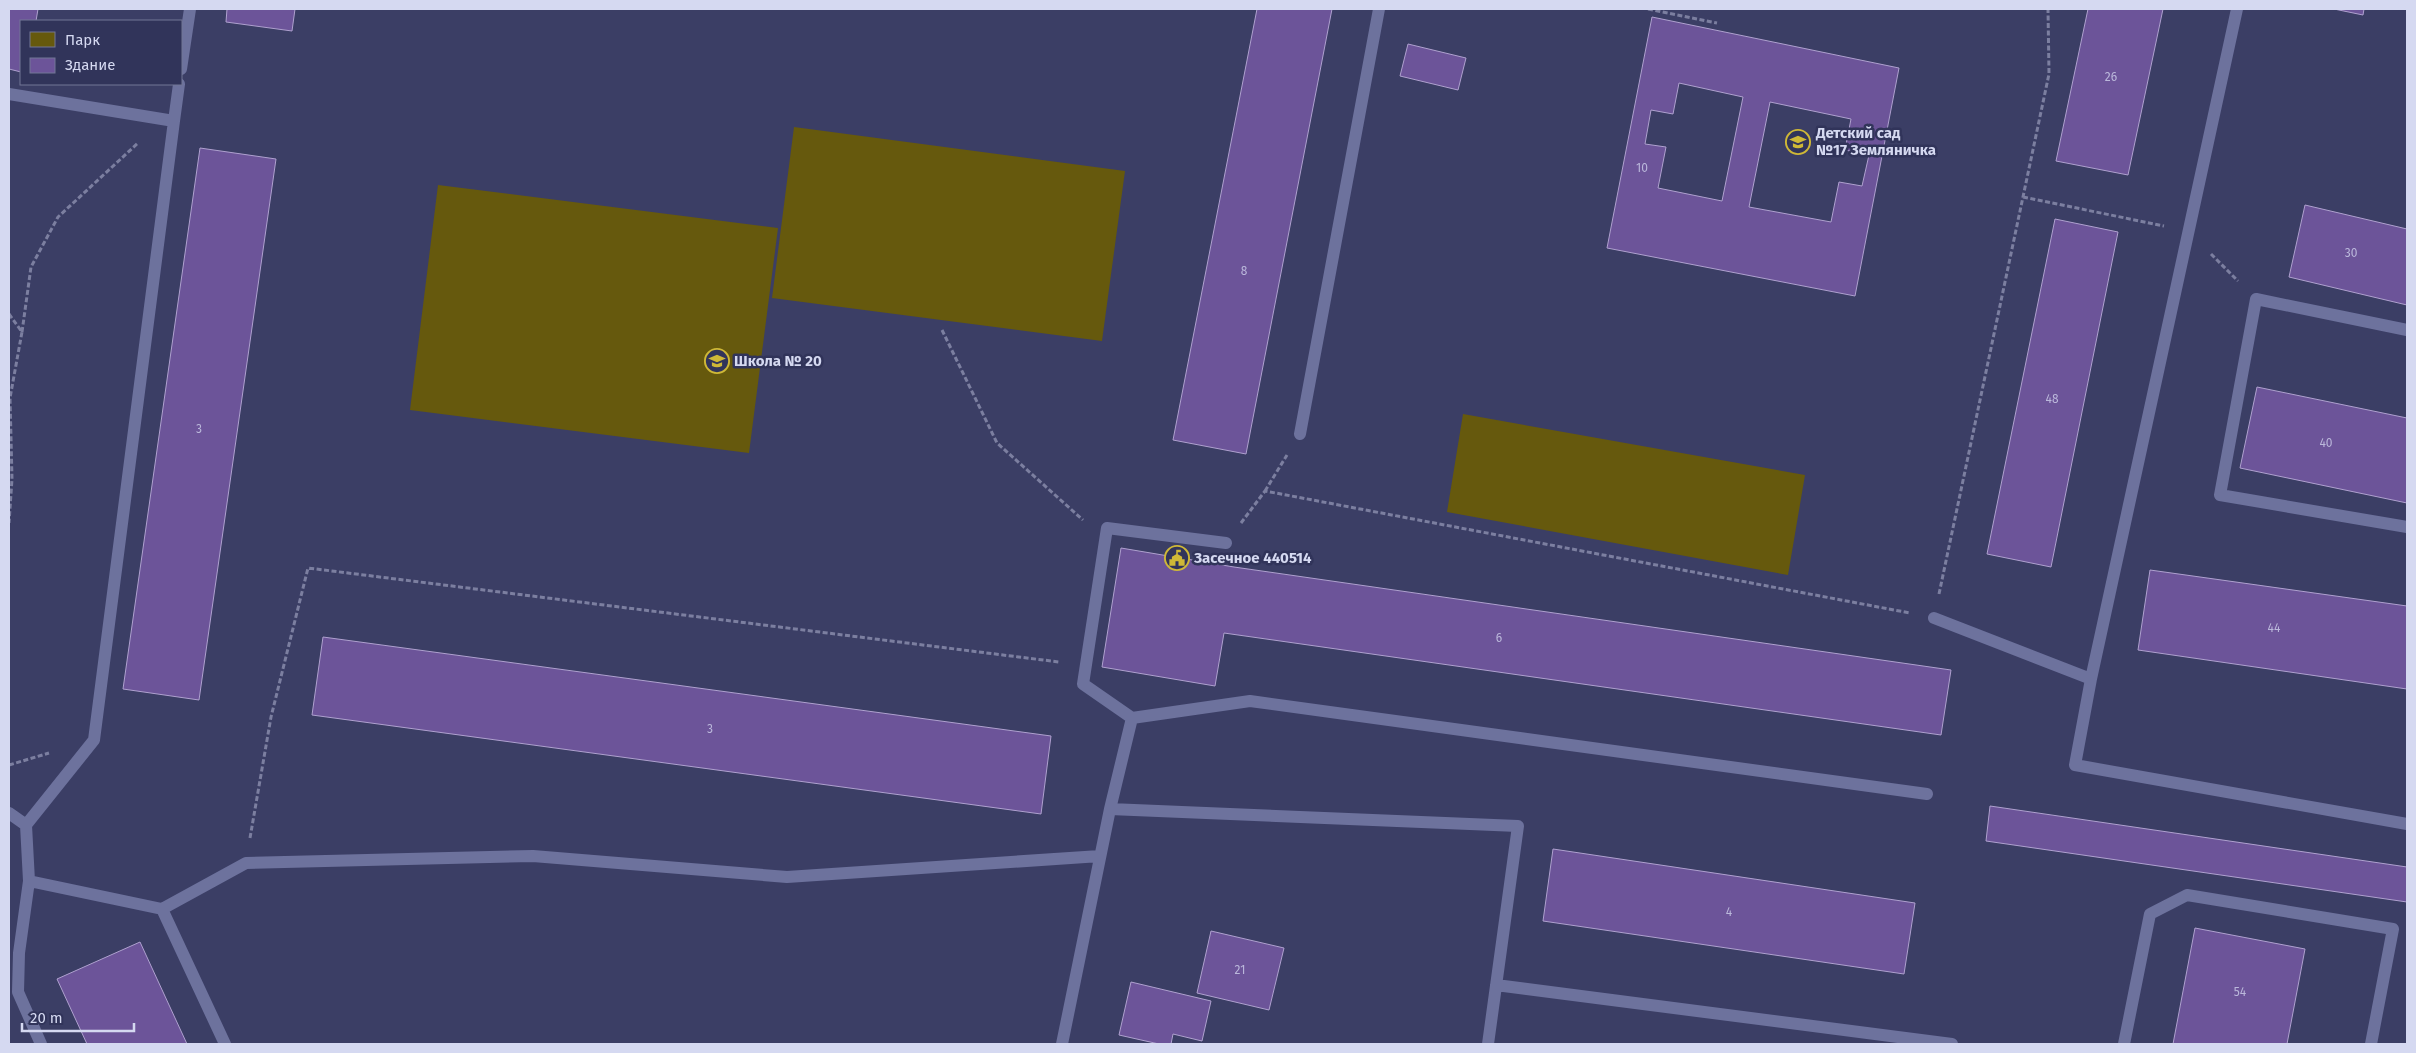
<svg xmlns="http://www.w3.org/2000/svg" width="2416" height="1053" viewBox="0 0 2416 1053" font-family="'Fira Sans',sans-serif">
	<rect width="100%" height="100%" fill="#3b3e65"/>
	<path fill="#66590d" d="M794,127l331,44 -23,170 -330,-43z
		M438,185l340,43 -29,225 -339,-43z
		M1463,414l342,61 -17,100 -341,-63z"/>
	<path fill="#6c5499" stroke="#afa1cf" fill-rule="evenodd" d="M9,9h29l-2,12h-15v51l-12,-3z
		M227,9h68l-3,22 -66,-9z
		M1257,9h75l-86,445 -73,-14z
		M2088,9h75l-35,166 -72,-14z
		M2334,9h30l-1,6z
		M1652,17l247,51 -44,228 -248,-48zM1679,83l64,14 -21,104 -64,-13 8,-41 -21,-3 6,-34 22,4zM1770,102l81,17 -6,31 24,5 -7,31 -23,-4 -8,40 -82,-15z
		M1408,44l58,14 -8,32 -58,-14z
		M200,148l76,11 -77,541 -76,-11z
		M2305,205l102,24v76l-118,-28z
		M2055,219l63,13 -67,335 -64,-13z
		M2257,387l150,31v85l-167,-35z
		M1121,548l113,19 717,103 -10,65 -717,-102 -9,53 -113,-19z
		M2150,570l257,36v83l-269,-39z
		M323,637l728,99 -10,78 -729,-99z
		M1990,806l417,61v35l-421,-61z
		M1553,849l362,54 -11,71 -361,-53z
		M2195,928l110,21 -18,95h-114z
		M1211,931l73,17 -15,62 -72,-17z
		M140,942l47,102h-100l-30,-65z
		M1131,982l80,19 -9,40 -29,-7 -2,10h-12l-40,-9z"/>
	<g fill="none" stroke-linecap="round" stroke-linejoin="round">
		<path stroke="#7c7fa0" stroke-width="3" stroke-dasharray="5 2.5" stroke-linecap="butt" d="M1648,9l69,14
			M2023,197l141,29
			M2211,254l27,27
			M9,314l13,18 -12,66 2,81 -3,44
			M942,330l55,113 86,77
			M22,332l9,-65 27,-50 80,-74
			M1265,491l22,-36
			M1241,523l24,-32 645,122
			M1939,594l110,-520 -1,-65
			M9,765l40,-12
			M250,838l21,-121 37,-149 751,94"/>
		<path stroke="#6d729d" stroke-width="12" d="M181,69l9,-60
			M9,94l165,27 5,-37
			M2407,330l-151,-31 -36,196 187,32
			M1300,434l79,-425
			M1934,618l157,61 -16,86 332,59
			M2091,679l146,-670
			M1132,718l-49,-34 24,-156 119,15
			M1110,809l22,-91 118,-17 677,93
			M9,813l17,12
			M29,881l133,28 84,-46 287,-7 254,21 313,-21
			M162,909l63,135
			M1496,985l456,59
			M41,1044l-23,-52 1,-39 10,-72 -3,-56 68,-85 80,-619
			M1062,1044l48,-235 408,17 -30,218
			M2124,1044l26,-130 37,-19 206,34 -22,115"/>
	</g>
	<defs>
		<symbol id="school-ring" viewBox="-11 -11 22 22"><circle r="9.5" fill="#31345a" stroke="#cfb837" stroke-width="1.5"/><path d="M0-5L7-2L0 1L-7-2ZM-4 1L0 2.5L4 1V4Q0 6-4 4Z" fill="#cfb837"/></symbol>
		<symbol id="civic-ring" viewBox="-11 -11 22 22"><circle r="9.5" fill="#31345a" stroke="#cfb837" stroke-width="1.5"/><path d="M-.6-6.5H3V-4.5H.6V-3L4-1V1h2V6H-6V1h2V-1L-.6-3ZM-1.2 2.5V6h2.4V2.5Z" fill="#cfb837"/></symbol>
	</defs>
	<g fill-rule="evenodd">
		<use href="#school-ring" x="1784" y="128" width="28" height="28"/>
		<use href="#school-ring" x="703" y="347" width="28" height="28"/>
		<use href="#civic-ring" x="1163" y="544" width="28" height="28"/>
	</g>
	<g text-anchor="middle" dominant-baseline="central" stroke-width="5" stroke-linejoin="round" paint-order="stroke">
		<g font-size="12" fill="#bbb8db">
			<text x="2111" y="77">26</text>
			<text x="1642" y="168">10</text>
			<text x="2351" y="253">30</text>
			<text x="1244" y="271">8</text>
			<text x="2052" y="399">48</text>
			<text x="199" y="429">3</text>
			<text x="2326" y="443">40</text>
			<text x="2274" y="628">44</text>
			<text x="1499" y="638">6</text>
			<text x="710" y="729">3</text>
			<text x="1729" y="912">4</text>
			<text x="1240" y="970">21</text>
			<text x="2240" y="992">54</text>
		</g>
		<g font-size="15" font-weight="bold" fill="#d5d9f1" stroke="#31345a" text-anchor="start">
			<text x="1816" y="133">Детский сад<tspan x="1816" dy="17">№17 Земляничка</tspan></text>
			<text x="734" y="361">Школа № 20</text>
			<text x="1194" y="558">Засечное 440514</text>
		</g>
	</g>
	<rect width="2416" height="1053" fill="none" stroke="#d5d9f1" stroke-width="20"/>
	<rect x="20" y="20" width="162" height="65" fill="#31345a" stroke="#737696"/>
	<rect x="30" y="32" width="25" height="15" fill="#66590d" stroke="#737696"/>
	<text x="65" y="45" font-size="15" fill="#d5d9f1">Парк</text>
	<rect x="30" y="58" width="25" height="15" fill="#6c5499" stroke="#737696"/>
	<text x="65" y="70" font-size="15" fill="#d5d9f1">Здание</text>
	<path d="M22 1023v8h112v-8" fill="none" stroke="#d5d9f1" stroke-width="2.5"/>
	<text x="30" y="1023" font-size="15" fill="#d5d9f1" stroke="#31345a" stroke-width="4" paint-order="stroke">20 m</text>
</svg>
